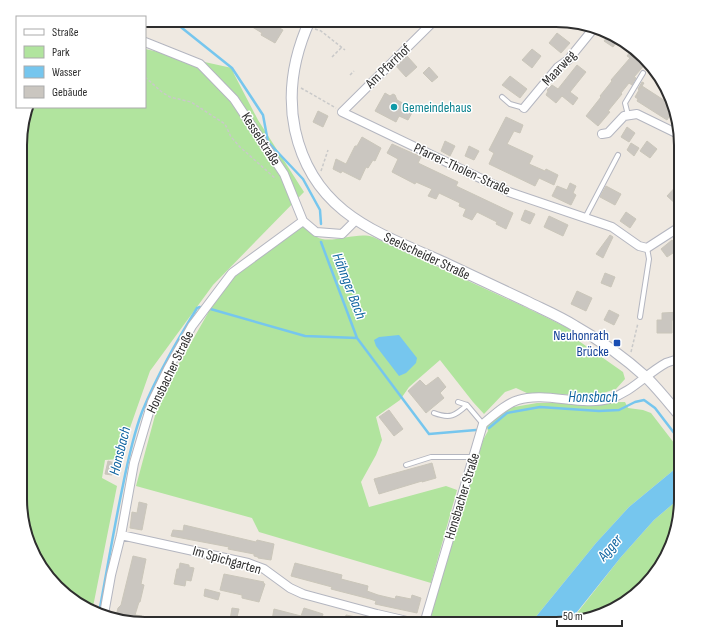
<svg xmlns="http://www.w3.org/2000/svg" width="701" height="644" viewBox="0 0 701 644" font-family="'Sofia Sans Condensed',sans-serif">
	<rect width="100%" height="100%" fill="#efe9e1"/>
	<path fill="#b1e49e" d="M145,49l87,19 2,6 24,46 46,72 -91,93 -63,86 -31,88 -14,1 -3,18 15,8 -25,126 -41,-31 -22,-34 -9,-40 2,-386 6,-14h117z
		M302,225c4,4 9,9 15,12 13,8 40,-6 56,0l154,71 43,21 6,10 47,33 2,7 -9,10 -19,6 -68,-1 -13,-6 -11,4 -21,22 -11,-12 -33,-42 -31,27 -9,13 -24,17 6,23 -6,15 -15,27 8,25 77,-21 11,4 -26,93 -172,-51 -7,-14 -116,-32 24,-89 48,-84 -6,-1 31,-37z
		M625,402l3,6 15,2 8,3 30,39v12l-52,43 -33,36 -66,81h-102l55,-184 5,-9 -2,-7 22,-16 29,-5z
		M681,497l-13,57 -30,39 -34,22 -34,7 51,-65 33,-37z"/>
	<path fill="#76c6ee" d="M399,335l18,23 -1,5 -10,10 -7,3 -23,-30 -2,-6 5,-3z
		M681,464v33l-27,23 -33,37 -52,65 -5,2h-34l66,-81 33,-36z"/>
	<g fill="none" stroke-linecap="round" stroke-linejoin="round">
		<path stroke="#76c6ee" stroke-width="2.5" d="M172,20l60,48 31,47 5,27 35,37 17,31 1,14
			M321,242l36,96
			M207,308l98,28 52,2 72,96 47,-4
			M489,428l18,-15 33,-6 59,4 20,-1 16,-8 9,-2 11,8 26,34
			M99,613c8,-43 15,-85 24,-128 5,-25 10,-49 19,-73 15,-37 35,-71 55,-104l3,-1"/>
	</g>
	<path fill="#cac6c0" stroke="#cac6ba" d="M241,20h25l17,10 -8,13 -14,-8 1,-2z
		M557,33l13,10 -9,10 -12,-10z
		M610,33l9,6 -6,8 -9,-6z
		M532,49l9,7 -9,12 -10,-8z
		M632,49l16,12 -14,16 2,1 -4,7 -3,-2 -8,10 1,1 -14,17 2,1 -12,14 -12,-10 15,-19 -1,-1 12,-15 -1,-1 19,-22 -3,-2z
		M407,56l10,11 -11,10 -10,-11z
		M577,65l9,7 -16,20 8,6 -5,7 -11,-9 -6,7 -10,-8 2,-4 -1,-1 5,-5 6,4z
		M429,67l9,10 -6,5 -9,-9z
		M510,76l17,13 -7,9 -18,-13z
		M642,82l2,1 -4,6 2,-3 31,20 1,3 -7,11 -30,-19 1,-2 -3,-2 4,-7 -1,-1z
		M385,93l5,3 3,-2 2,1 2,5 17,9 -6,11 -9,-4 -3,6 -21,-11z
		M318,111l10,5 -5,11 -10,-5z
		M506,117l17,8 -3,8 -6,-2 -7,13 26,12 -4,8 16,7 1,-2 12,6 -4,10 -15,-7 -4,8 -46,-22 5,-11 -5,-3z
		M627,127l8,6 -6,9 -8,-5z
		M362,137l19,11 -6,13 -2,-1 -5,8 -2,-1 -6,13 -18,-9 -1,2 -8,-4 3,-10 10,5 9,-18h2z
		M445,141l10,5 -5,10 -9,-5z
		M647,141l10,8 -7,9 -10,-7z
		M631,143l8,5 -5,8 -7,-6z
		M392,144l29,13 -3,6 40,19 -2,4 57,27 -7,16 -10,-5 1,-2 -20,-10 -5,8 -9,-4 3,-7 -7,-3 1,-3 -21,-10 -3,6 -8,-3 4,-7 -16,-7 -1,2 -23,-12 6,-13 -11,-6z
		M469,146l10,5 -5,9 -9,-4z
		M681,181v21l-4,3 -10,-9z
		M570,183l6,3 -3,7 3,2 -5,10 -19,-9 5,-10 10,4z
		M606,186l15,8 -6,11 -15,-8z
		M525,210l10,4 -5,10 -9,-4z
		M626,212l10,7 -6,9 -10,-7z
		M549,216l19,9 -5,11 -19,-9z
		M610,235l3,2 -10,21 -7,-4z
		M672,240l7,9 -12,8 -6,-8z
		M605,273l10,4 -4,10 -10,-4z
		M577,291l15,7 -6,13 -15,-7z
		M609,310l10,5 -5,10 -10,-5z
		M681,312v8h-9v13h-15v-13h5v-7z
		M438,377l8,10 -6,6 4,5 -18,15 -18,-22 12,-11 6,6z
		M389,410l14,19 -9,7 -15,-19z
		M108,461l7,2 -3,12 -7,-1z
		M432,463l4,15 -14,4v-1l-43,13 -5,-15z
		M139,502l8,2 -5,26 -12,-2 2,-16 5,1z
		M184,525l72,17 1,-2 17,4 -3,16 -13,-2v-1l-4,-1v-2l-26,-5 1,-2 -58,-11 2,-6 10,1z
		M133,556l13,3 -5,25 3,1 -4,17h-1l-4,13 7,1 -2,7 -17,-4 1,-2 -8,-1 2,-8 3,-3z
		M180,563l9,2v2l5,1 -3,13 -5,-1 -1,6 -11,-2 3,-15h2z
		M295,563l47,12 -1,4 27,7 -1,5 11,4 17,4 1,-3 15,3 1,-4 9,3 -4,15 -42,-9 1,-3 -6,-2 -39,-10 1,-2 -41,-11z
		M224,574l40,8 -1,1 2,1 -6,18 -17,-4v-3l-22,-5z
		M205,589l15,4 -2,7 -14,-4z
		M232,608l7,1 -3,12 -6,-1z
		M304,608l19,6 -2,8 -9,-3 -1,5h-11l-10,-3 -1,3 -17,-4 2,-11 27,7z
		M346,615l10,2 -1,7 -11,-2z"/>
	<g fill="none" stroke-linecap="round" stroke-linejoin="round">
		<defs>
			<path id="service" d="M502,97l8,7 14,4
				M628,115l-3,-12 18,-30
				M585,218l33,-63
				M640,317l9,-58 -2,-11
				M458,402l9,3 16,19
				M434,413c16,6 21,3 33,-8
				M406,465l25,-8h42"/>
			<path id="minor" d="M301,20l7,5
				M435,20l-93,92 167,80 103,35 27,19 8,2 34,-22
				M145,42l55,22 34,35 50,75 19,47 13,11 26,2 14,-14
				M524,108l34,-41 10,-7 26,-32
				M602,134l6,-1 16,-17 13,-2 39,19 4,-1
				M121,535l127,28 16,6 26,19 13,6 74,20 43,10
				M104,614l7,-39 10,-40 13,-72 18,-61 16,-33 24,-43 40,-53 71,-52
				M424,624l59,-200c11,-9 22,-20 35,-24 27,-9 64,7 91,-1 23,-7 37,-25 57,-36 5,-2 10,-3 15,-5"/>
			<path id="tertiary" d="M310,20c-16,35 -23,72 -15,110 18,82 80,102 148,132 28,13 55,26 83,39 16,8 33,15 49,25 25,14 51,33 72,52 12,12 23,26 34,39"/>
		</defs>
		<use href="#service" stroke="#b4b6c0" stroke-width="6"/>
		<use href="#minor" stroke="#b4b6c0" stroke-width="10"/>
		<use href="#tertiary" stroke="#b4b6c0" stroke-width="12"/>
		<path stroke="#c9c9c9" stroke-width="1.5" stroke-dasharray="3 2" stroke-linecap="butt" d="M315,29l6,2 24,19
			M332,57l10,-10
			M350,75l4,-4
			M145,77l18,16 7,4 21,5 34,22 6,13 9,10 36,32
			M301,88l35,20
			M321,171l7,-21
			M631,352l7,-29"/>
		<use href="#service" stroke="#fff" stroke-width="4"/>
		<use href="#minor" stroke="#fff" stroke-width="8"/>
		<use href="#tertiary" stroke="#fff" stroke-width="10"/>
	</g>
	<circle fill="#0f9aa8" stroke="#fff" stroke-width="1.5" cx="394" cy="107" r="4"/>
	<rect fill="#1a4fb4" stroke="#fff" stroke-width="1.5" x="613" y="339" width="8" height="8" rx="2"/>
	<g text-anchor="middle" dominant-baseline="central" stroke-width="3" stroke-linejoin="round" paint-order="stroke">
		<g font-size="14" fill="#2e2e2e" stroke="#fff">
			<text transform="translate(388 66) rotate(-44)">Am Pfarrhof</text>
			<text transform="translate(559 68) rotate(-47)">Maarweg</text>
			<text transform="translate(261 139) rotate(57)">Kesselstraße</text>
			<text transform="translate(462 169) rotate(25)">Pfarrer-Tholen-Straße</text>
			<text transform="translate(427 256) rotate(25)">Seelscheider Straße</text>
			<text transform="translate(170 372) rotate(-64)">Honsbacher Straße</text>
			<text transform="translate(462 496) rotate(-73)">Honsbacher Straße</text>
			<text transform="translate(227 560) rotate(16)">Im Spichgarten</text>
		</g>
		<g font-size="14" fill="#0d838f" stroke="#fff" text-anchor="start">
			<text x="402" y="107">Gemeindehaus</text>
		</g>
		<g font-size="14" fill="#164399" stroke="#fff" text-anchor="end">
			<text x="609" y="335">Neuhonrath<tspan x="609" dy="16">Brücke</tspan></text>
		</g>
		<g font-size="15" font-style="italic" fill="#0f64a0" stroke="#fff">
			<text transform="translate(349 286) rotate(69)">Hähnger Bach</text>
			<text x="593" y="397">Honsbach</text>
			<text transform="translate(120 451) rotate(-76)">Honsbach</text>
			<text transform="translate(610 548) rotate(-50)">Agger</text>
		</g>
	</g>
	<path d="M0 0H701V644H0ZM145 27H556A118 118 0 0 1 674 145V499A118 118 0 0 1 556 617H145A118 118 0 0 1 27 499V145A118 118 0 0 1 145 27Z" fill="#fff" fill-rule="evenodd"/>
	<path fill="none" stroke="#2e2e2e" stroke-width="2" d="M145 27H556A118 118 0 0 1 674 145V499A118 118 0 0 1 556 617H145A118 118 0 0 1 27 499V145A118 118 0 0 1 145 27Z"/>
	<rect x="16" y="16" width="130" height="92" fill="#ffffff" stroke="#ababab"/>
	<rect x="24" y="29" width="20" height="6" fill="#ffffff" stroke="#ababab"/>
	<text x="52" y="36" font-size="12" fill="#2e2e2e">Straße</text>
	<rect x="24" y="46" width="20" height="12" fill="#b1e49e" stroke="#ababab"/>
	<text x="52" y="56" font-size="12" fill="#2e2e2e">Park</text>
	<rect x="24" y="66" width="20" height="12" fill="#76c6ee" stroke="#ababab"/>
	<text x="52" y="76" font-size="12" fill="#2e2e2e">Wasser</text>
	<rect x="24" y="86" width="20" height="12" fill="#cac6c0" stroke="#ababab"/>
	<text x="52" y="96" font-size="12" fill="#2e2e2e">Gebäude</text>
	<path d="M557 620v6h65v-6" fill="none" stroke="#2e2e2e" stroke-width="2"/>
	<text x="563" y="620" font-size="12" fill="#2e2e2e" stroke="#ffffff" stroke-width="3" paint-order="stroke">50 m</text>
</svg>
